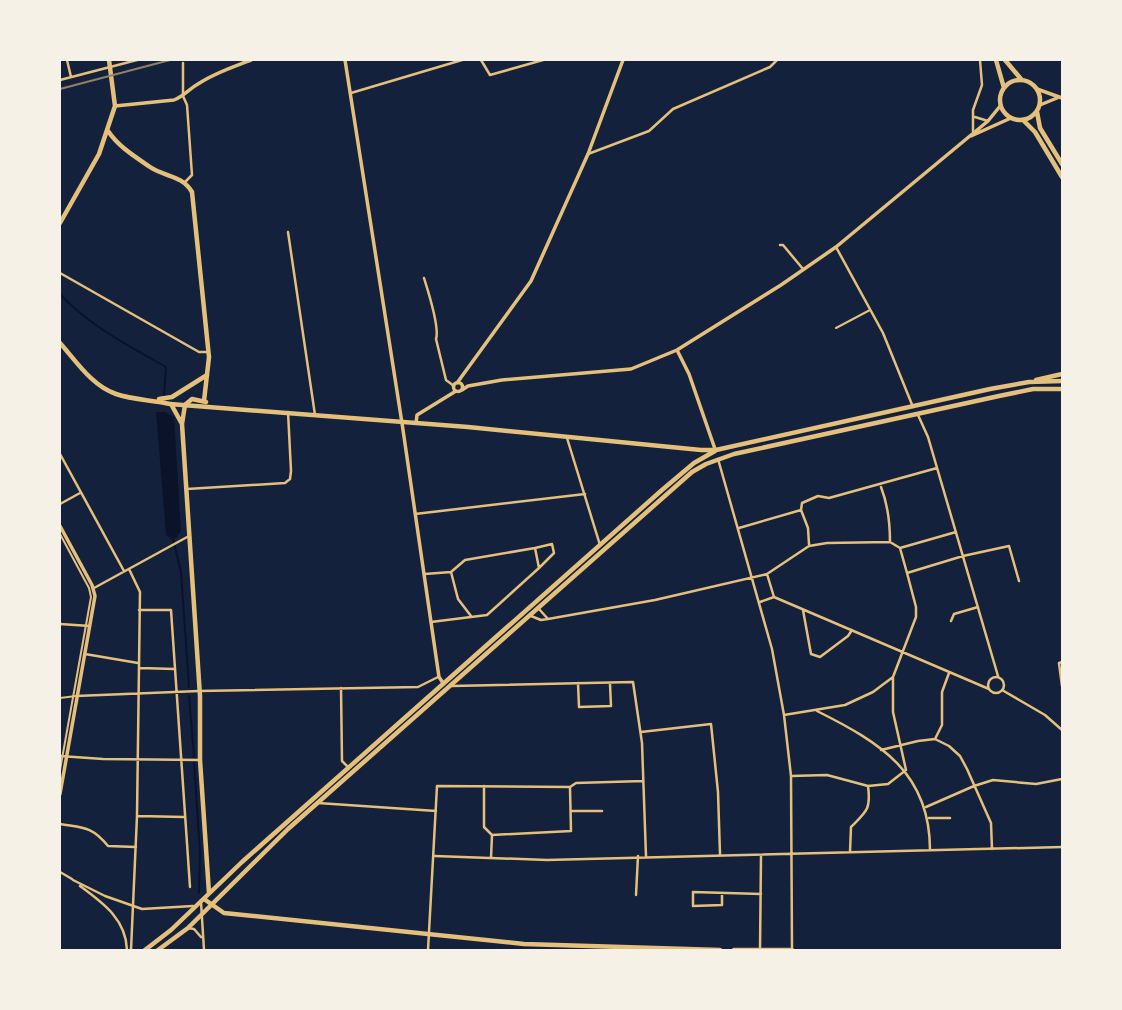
<svg xmlns="http://www.w3.org/2000/svg" width="1122" height="1010" viewBox="0 0 1122 1010" font-family="'Source Sans 3',sans-serif">
	<rect width="100%" height="100%" fill="#14213d"/>
	<path fill="#0b132b" d="M156,412h9l9,5 7,114 -5,7 -4,1 -6,-4z"/>
	<g fill="none" stroke-linecap="round" stroke-linejoin="round">
		<path stroke="#0b132b" stroke-width="2" d="M60,294c28,31 69,52 106,73l-2,28
			M173,539l8,33 8,115
			M189,696l5,61
			M194,763l6,89 -1,41"/>
		<path stroke="#e5c07b" stroke-width="2" d="M836,328l34,-18
			M60,534l29,54 2,9 -31,173"/>
		<path stroke="#e5c07b" stroke-width="2" d="M60,698l16,-2"/>
		<path stroke="#e5c07b" stroke-width="2.5" d="M67,60l4,17
			M481,60l9,15 53,-15
			M183,63v33l4,9 5,70 -7,7
			M60,80l77,-20
			M351,93l111,-33
			M975,117l13,4
			M973,131v-21l9,-25 -2,-25
			M588,154l61,-23 24,-22 97,-42 7,-7
			M288,232l27,183
			M780,245h3l20,24
			M836,247l47,86 30,74
			M60,273l139,79h8
			M424,278c4,13 16,49 12,61l10,41 8,6
			M918,415l10,22 70,239
			M567,438l33,107
			M60,454l64,117
			M718,459l54,190 12,66 7,61 1,174
			M881,487c7,18 9,35 9,55
			M187,489l98,-6 5,-4 1,-8 -3,-59
			M60,504l20,-11
			M801,510l7,18 1,16
			M415,514l170,-20
			M739,528l62,-18 1,-7 16,-7 11,2 108,-30
			M956,532l-56,16 7,25 56,-17 46,-10 10,35
			M535,548l17,-4 2,9 -15,15
			M129,569l11,23 -3,224 -6,134
			M451,572l7,27 13,17
			M425,574l26,-2 14,-12 70,-12 4,20 -52,47 -56,7
			M767,574l7,23
			M94,588l95,-52
			M760,602l14,-5 215,92
			M539,609l9,10
			M139,610h32l19,277
			M803,610l8,44 9,3 28,-21 4,-6
			M531,616l10,4 7,-1 107,-19 112,-26 42,-28 18,-3 63,-1 10,6
			M951,621l3,-7 24,-7
			M60,624l30,2
			M85,654l53,9
			M1062,662l-3,1 3,23
			M140,668l34,1
			M949,673l-7,19v33l-7,14 14,7 11,10 7,13 24,54 1,26
			M988 685a8 8 0 1 1 16 0a8 8 0 1 1-16 0Z
			M578,683l1,24 32,-1 -1,-22
			M452,686l181,-4 9,61 4,113
			M341,688l1,73 5,5
			M1002,690l43,25 17,15
			M76,696l123,-5 219,-4 20,-10
			M817,711c64,32 113,62 113,139
			M784,715l61,-10 28,-13 20,-15 23,-60v-10l-9,-34
			M641,732l70,-8 7,68 2,62
			M881,750l37,-9 17,-2
			M60,756l43,3 97,1
			M791,776l36,-1 41,11 20,-2 18,-14 -13,-58v-34
			M484,786v41l8,8 -1,23
			M318,803l118,8
			M926,807l48,-21 19,-6 43,4 26,-5
			M571,811h31
			M138,816l46,1
			M929,818h21
			M60,824c23,4 32,2 48,22l28,1
			M492,835l79,-4 -1,-43
			M850,852l1,-25c16,-16 20,-18 17,-41
			M435,856l112,4 515,-13
			M60,872l12,7
			M73,880l32,16 37,13 51,-3
			M80,886c23,17 46,33 47,64
			M722,893v12l-29,1v-14l68,2
			M636,895l2,-39
			M201,902l3,48
			M188,928l6,1 7,8
			M428,950l9,-164 133,1 6,-4 67,-2
			M760,950l1,-94"/>
		<path stroke="#e5c07b" stroke-width="3.5" d="M345,60l57,363 37,254 4,6
			M1037,89l25,9
			M1040,105l17,-7
			M115,106l59,-6c10,-4 15,-11 24,-16 16,-11 35,-17 53,-24
			M971,136l40,-18
			M677,350l12,24 26,75
			M453.5 387a4.5 4.5 0 1 1 9 0a4.5 4.5 0 1 1-9 0Z
			M457,383l74,-102 57,-127 35,-94
			M462,390l6,-4 34,-6 129,-11 46,-19 104,-65 55,-38 152,-126 13,-16
			M416,423l1,-8 39,-24
			M60,526l32,59 3,11 -35,198"/>
		<path stroke="#e5c07b" stroke-width="4.5" d="M108,131c11,16 26,25 42,36 15,10 32,8 42,25l17,165 -5,44
			M60,223l39,-69 16,-48 -6,-46
			M60,343c16,18 32,43 56,51 17,6 37,6 54,10l298,23 233,23h15l274,-61 39,-7 33,-1
			M1036,380l26,-6
			M159,399l13,-2 35,-22
			M171,404l11,20
			M186,404l6,-5 14,3
			M185,405l-3,19 18,272v64l9,133
			M204,899l20,14 300,31 196,6
			M145,950l26,-20 71,-68 420,-372 32,-27 21,-12
			M158,950l30,-22 100,-99 404,-357 14,-8 28,-10 265,-58 34,-7h29
			M734,950h58"/>
		<path stroke="#e5c07b" stroke-width="4.5" d="M996,60l8,28
			M1005,60l16,19
			M1000 100a20 20 0 1 1 40 0a20 20 0 1 1-40 0Z
			M1037,112l3,16 22,36
			M1023,120l12,12 27,45"/>
		<path stroke="#918062" stroke-width="2" d="M60,89l110,-29"/>
	</g>
	<rect width="1122" height="1010" fill="none" stroke="#f6f1e7" stroke-width="122"/>
</svg>
